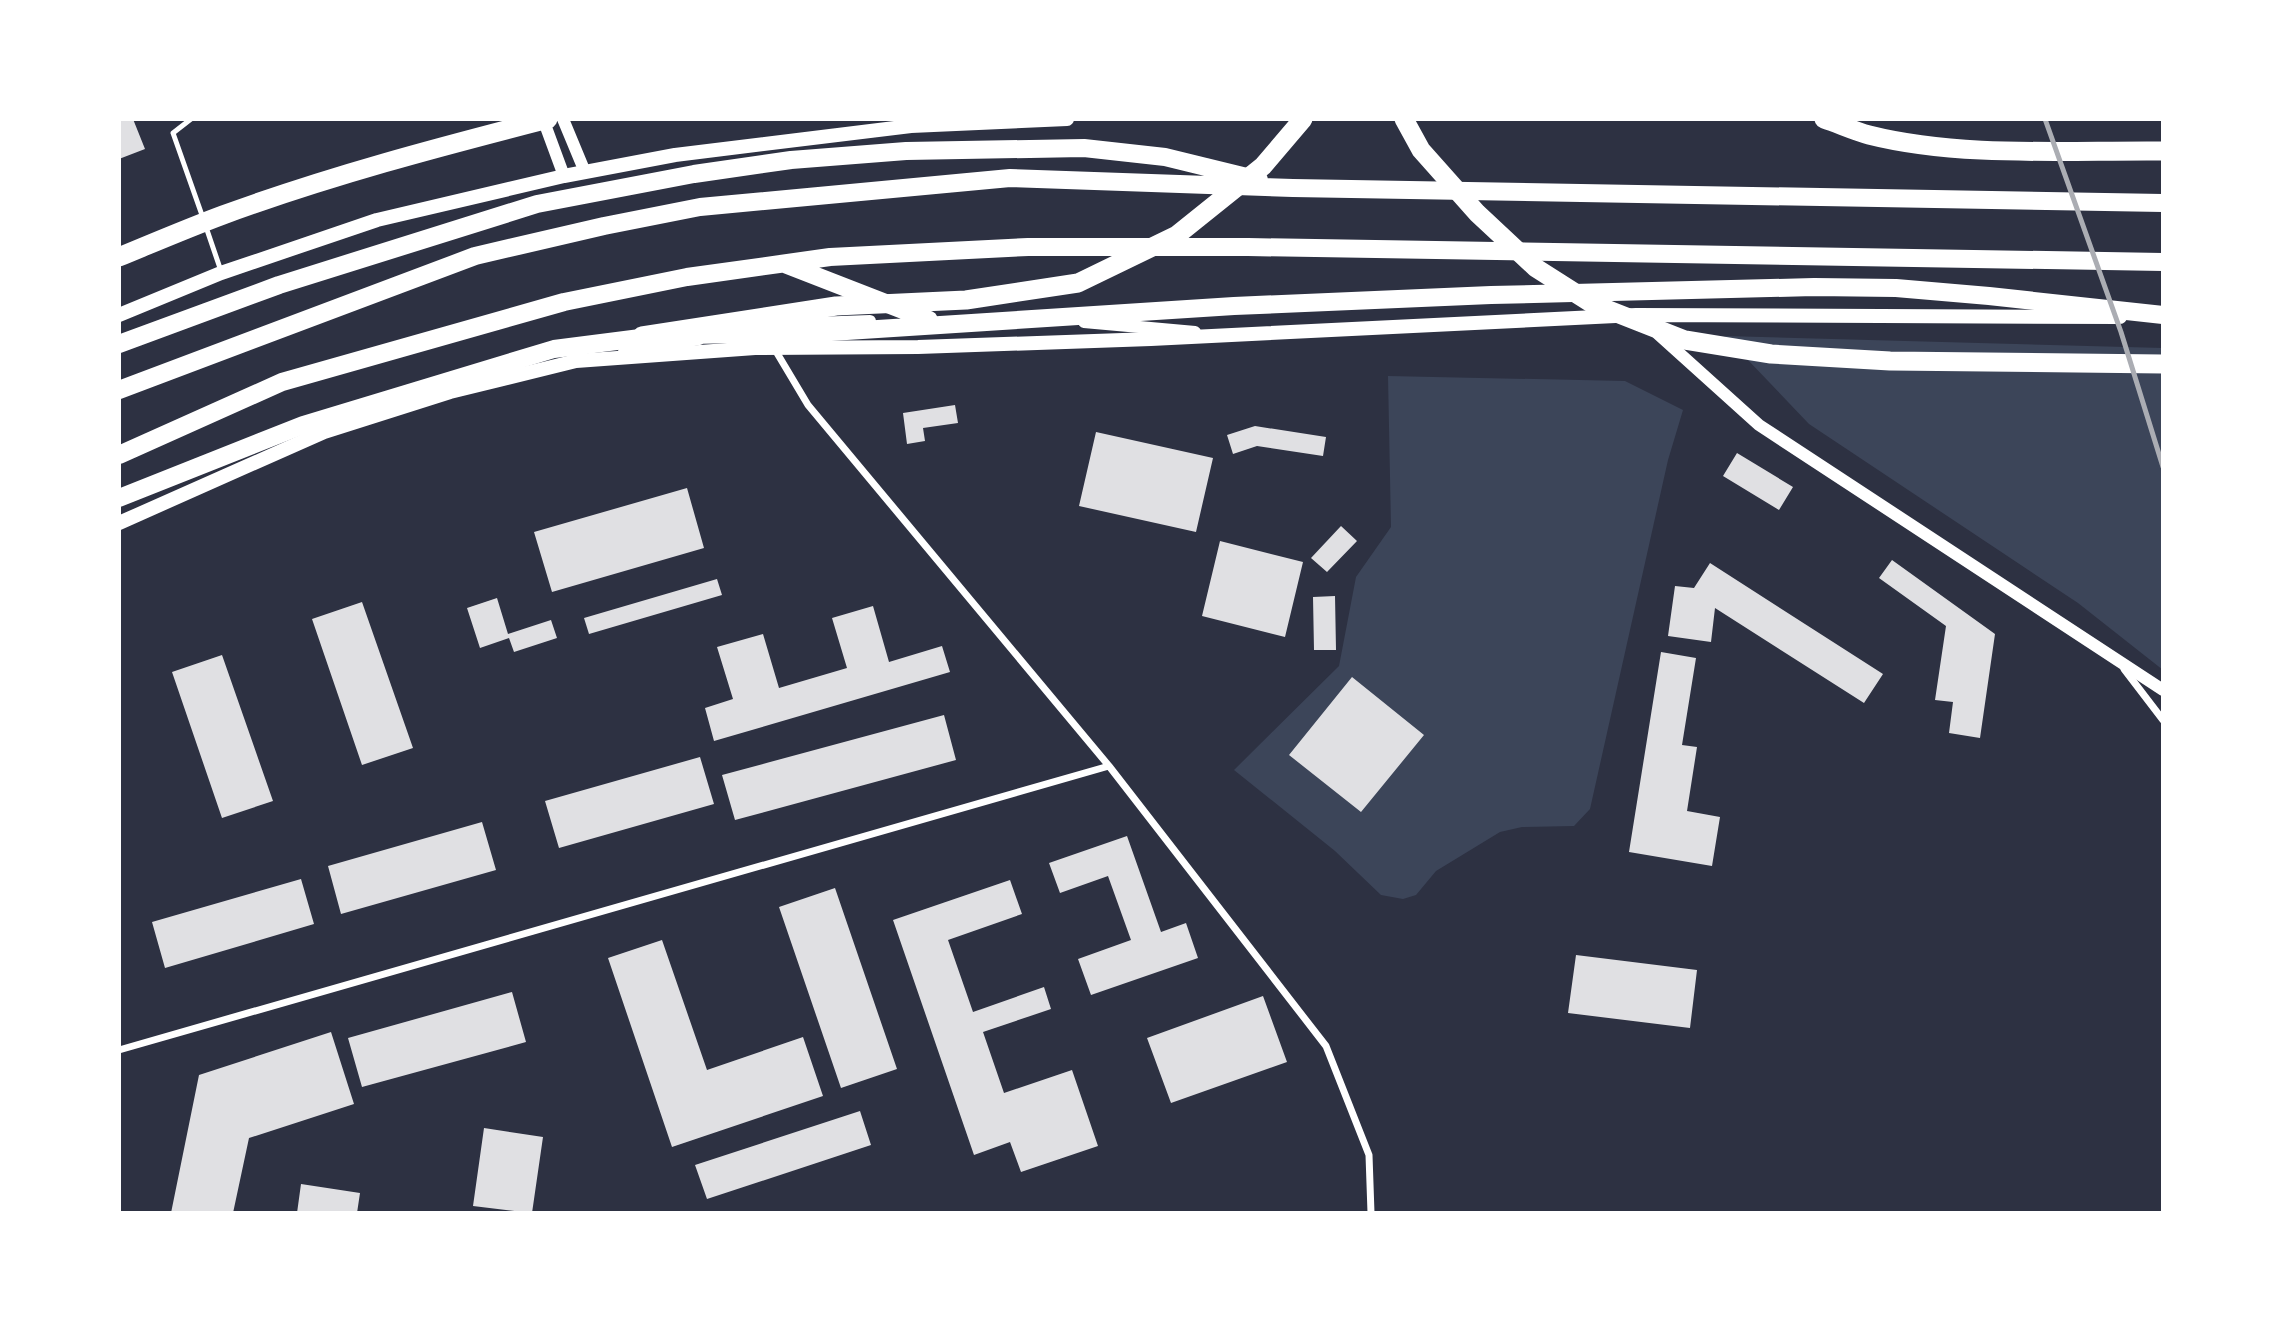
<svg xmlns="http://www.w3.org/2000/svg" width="2282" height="1332" viewBox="0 0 2282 1332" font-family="Lora,serif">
	<rect width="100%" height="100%" fill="#2d3142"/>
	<path fill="#3c4559" d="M1725,336l438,12v322l-85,-67 -269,-179z
		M1388,376l237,5 58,29 -15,50 -78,349 -16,17 -52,1 -22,5 -64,39 -20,24 -13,4 -22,-4 -46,-44 -101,-81 105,-104 17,-89 35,-50z"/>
	<path fill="#e0e0e3" d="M119,119h14l12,30 -26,10z
		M955,405l3,18 -35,5 2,13 -18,3 -4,-31z
		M1255,426l71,11 -3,19 -66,-10 -24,8 -6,-19z
		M1096,432l117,26 -17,74 -117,-26z
		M1737,453l56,34 -14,23 -56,-34z
		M687,488l17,60 -152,44 -18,-60z
		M1341,526l16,15 -30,31 -16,-14z
		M1220,541l83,21 -18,75 -83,-21z
		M1892,560l103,74 -15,104 -31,-5 4,-31 -18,-2 11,-74 -67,-48z
		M1710,563l173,111 -19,29 -149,-95 -4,34 -43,-6 7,-50 19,2z
		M717,579l5,16 -133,39 -5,-16z
		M1335,596l1,54h-22l-1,-53z
		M497,598l11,36 43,-14 6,18 -43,14 -5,-14 -29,10 -13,-40z
		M362,602l51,146 -51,17 -50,-146z
		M873,606l16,56 53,-16 8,26 -236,69 -9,-33 28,-9 -16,-52 46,-13 16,54 68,-20 -15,-50z
		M1661,652l35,6 -14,87 15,2 -10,64 33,6 -8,49 -83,-14z
		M222,655l51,146 -51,17 -50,-146z
		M1352,677l72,58 -63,77 -72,-57z
		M944,715l12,45 -221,60 -13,-45z
		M700,757l14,47 -155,44 -14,-47z
		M482,822l14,48 -155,44 -13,-48z
		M1127,836l34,96 25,-9 12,35 -107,37 -13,-36 53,-19 -23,-64 -48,17 -11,-30z
		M301,879l13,45 -149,44 -13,-46z
		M1010,880l12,34 -74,26 25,72 71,-25 7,22 -68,23 21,61 68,-23 26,76 -77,26 -11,-30 -36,13 -81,-235z
		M835,888l62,181 -56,19 -62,-181z
		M662,940l45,130 96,-33 20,59 -151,51 -64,-189z
		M1576,955l121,15 -7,58 -122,-15z
		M512,992l14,50 -164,45 -14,-49z
		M1263,996l24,66 -116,41 -24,-65z
		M331,1032l23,72 -105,34 -16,75h-62l28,-138z
		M860,1111l11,34 -164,54 -12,-34z
		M484,1128l59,9 -11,76 -59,-7z
		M301,1184l59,9 -3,20h-60z"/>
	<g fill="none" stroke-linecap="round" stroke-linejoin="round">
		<path stroke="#fff" stroke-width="5" d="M191,119l-18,14 30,85
			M206,227l15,44"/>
		<path stroke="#fff" stroke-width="7" d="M774,348l34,57 301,361 217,280 43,109 2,58
			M2124,669l39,51
			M119,1050l990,-284"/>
		<path stroke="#fff" stroke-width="12" d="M543,119l21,57
			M563,119l22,53
			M1084,322l111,10
			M766,327l20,-3 84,-3
			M1658,334l101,91 404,265
			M624,352l75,-13"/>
		<path stroke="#fff" stroke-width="14" d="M119,315l102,-42 156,-53 187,-44 111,-21 236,-29 156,-7
			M119,523l205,-91 126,-40 126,-31 179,-13 163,-1 233,-8 485,-24 484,2"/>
		<path stroke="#fff" stroke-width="18" d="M785,264l144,56
			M691,335l140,-3 403,-26 257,-11 323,-8 82,1 93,8 174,19
			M119,344l160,-59 258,-81 157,-30 97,-14 115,-9 178,-3 81,9 94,23
			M119,390l356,-134 129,-30 96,-19 310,-29 283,10 870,15
			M119,455l163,-73 282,-80 123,-25 143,-20 198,-10h220l915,15
			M119,498l184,-73 251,-76 102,-13"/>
		<path stroke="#fff" stroke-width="19" d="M1404,119l17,31 56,63 59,55 55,35 94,37 86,14 119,7 273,3
			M1824,119c15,5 30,12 45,16 91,23 200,15 294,16
			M119,257c34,-14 69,-29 104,-42 106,-39 216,-68 325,-96
			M642,336l194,-30 130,-6 112,-17 99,-48 86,-69 40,-47"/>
		<path stroke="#abadb3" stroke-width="5" d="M2045,119l76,213 42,135"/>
	</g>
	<rect width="2282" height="1332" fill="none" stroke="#ffffff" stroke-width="242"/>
</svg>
